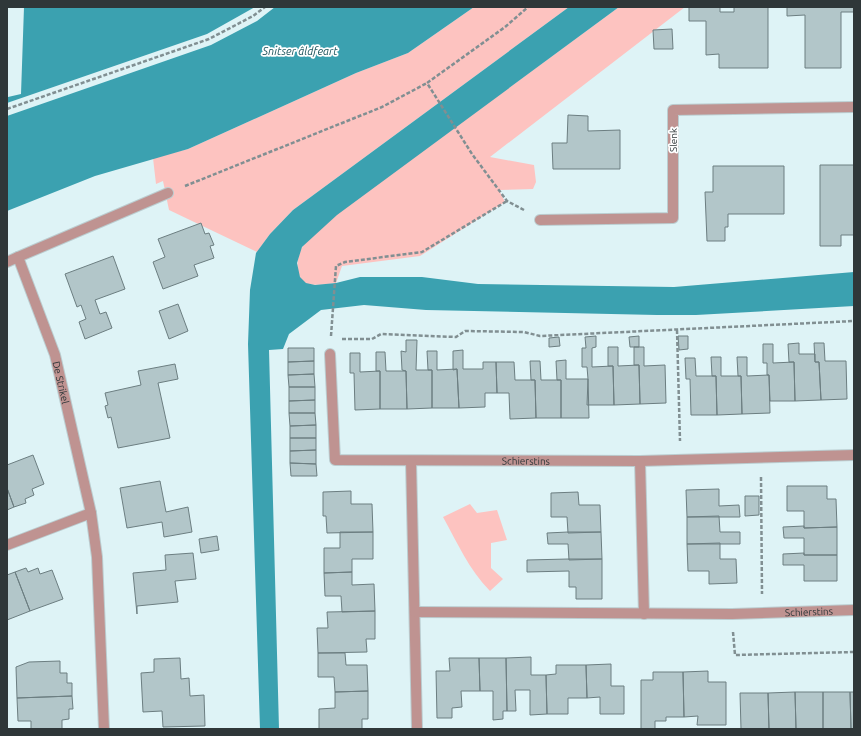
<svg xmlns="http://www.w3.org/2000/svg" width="861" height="736" viewBox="0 0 861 736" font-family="Ubuntu,sans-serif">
	<rect width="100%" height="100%" fill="#def3f6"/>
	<path fill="#fdc3c0" d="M474,7h95l-276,203 -23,24 -13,18 -88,-42 -6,-29 -7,3 -3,-26 35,-9 168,-76 52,-20z
		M619,7h66l-195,150 44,8 2,17 -3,7 -34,1 6,12 -85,54 -78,10 -6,17c-9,1 -19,3 -28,1 -14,-4 -12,-29 -5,-38 9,-12 23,-22 34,-32z
		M470,504l7,9 20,-3 10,30 -16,3v25l12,11 -13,12c-21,-21 -33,-49 -47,-74z"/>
	<path fill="#3ba1b0" d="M24,7h450l-66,46 -52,20 -168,76 -93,27 -88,35 1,-114 13,-3z
		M569,7h50l-282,208 -35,32 -5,16 3,14 6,6 9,2 21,-2 24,-6h62l56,7 196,3 180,-15v34l-158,9h-39l-231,-5 -62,-5 -43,5 -32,24 -6,15 -14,1 10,379h-19l-12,-385 2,-54 6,-37 14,-19 23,-24z"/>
	<path fill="#def3f6" d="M255,7h20l-18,14 -46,24 -204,71v-13l200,-69z"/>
	<path fill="#b2c6c9" stroke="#6c7e81" d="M689,7h31v5h14v-5h34v61h-49v-14l-13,1v-34h-17z
		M787,7h67v5h-13v56h-36v-53l-18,1z
		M672,29l1,20h-19l-1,-19z
		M568,115l20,1v15l32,-1v39h-67l-1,-26h15z
		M820,165h34v70h-13v11h-21z
		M713,166h71v48h-56v13h-3v14h-18l-2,-49h8z
		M201,223l4,11 4,-1 5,12 -4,1 4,12 -20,7 4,11 -35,13 -10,-27 12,-5 -7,-18z
		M113,256l12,33 -30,11 5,14 6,-2 6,16 -27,11 -6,-17 7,-3 -5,-14 -4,2 -12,-33z
		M178,304l10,27 -19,8 -10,-28z
		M596,336v11l-4,1v19l21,-1 1,39h-27l1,-26 -1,-12h-5v-19h4l-1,-11z
		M639,336v11h-9l-1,-10z
		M678,336h10v13l-9,1z
		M559,337l1,9 -11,1v-9z
		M406,340h11l-1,30h16v38l-25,1 -1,-38 -4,-1 -1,-19 5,1z
		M799,343v11h16v8h4l2,38 -26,1 -1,-39h-5l-1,-18z
		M814,343h10l1,18h21l1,38 -26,1 -2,-38h-4z
		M763,344h10v19l21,-1 1,39h-25l-1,-26h-2v-12h-4z
		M608,347h10v19l21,-1 1,39 -26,1 -1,-39h-5z
		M634,347h10v19l21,-1 1,38 -26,1 -1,-39h-5z
		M288,348h26v13l-26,1z
		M463,350v19h20v-7h13l1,31h-12v14l-26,1 -2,-39 -4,1v-19z
		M427,351h10v19l20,-1 2,39h-27v-38h-4z
		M376,352h9l1,19h20l1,38h-27v-38h-4z
		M350,353h10v19l20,-1v38l-25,1 -1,-37h-4z
		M711,357h10v19h20l1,38 -25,1 -1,-39h-4z
		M737,357h10v19l22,-1 1,38 -28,1 -1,-38h-3z
		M685,358h10l1,18h20l1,39h-26l-1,-36h-4z
		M566,360v19h22l1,39h-28v-38h-4l-1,-19z
		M314,361v13l-26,1v-13z
		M530,361h10l1,19h20v38h-25l-1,-38h-4z
		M496,362h18l1,18h20l1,38 -26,1 -1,-26h-12z
		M175,364l3,15 -20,4 12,55 -52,10 -7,-31 -3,1 -3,-12 3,-1 -3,-12 36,-8 -3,-14z
		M314,374l1,13h-26l-1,-12z
		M289,387h26v13l-26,1z
		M315,400v13h-26v-12z
		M289,413h26l1,12 -26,1z
		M316,425v13h-26v-12z
		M290,438h26v12l-26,1z
		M316,450v14l-26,-1v-12z
		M33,455l11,29 -12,5 2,6 -9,4 1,4 -12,4 -7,-19v-23z
		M290,463l26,1 1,12h-26z
		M160,481l6,31 22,-5 4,25 -28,5 -2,-15 -35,6 -7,-40z
		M787,486h40v13h9l1,28 -33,1v-17h-17z
		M7,488l7,19 -7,3z
		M719,489v17l20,-1 1,12h-53l-1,-27z
		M351,491v13h21l1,28 -46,1 -1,-17h-3v-24z
		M578,492l1,13h21l1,27 -33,1 -1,-16h-16v-24z
		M745,496h14v19l-14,1z
		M719,516l1,16h20v12h-53v-27z
		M804,526v2l33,-1v28h-33v-17h-20l-1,-11z
		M340,532h33v27h-21v13l-28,1v-25h16z
		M568,532h33l1,27 -33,1 -1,-16h-20l-1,-11z
		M217,536l2,14 -18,3 -2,-14z
		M720,543v16h16l1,24 -28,1v-13h-21l-1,-27z
		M193,553l3,26 -21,2 3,21 -41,4v8l-4,-41 33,-3 -1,-15z
		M804,553v2h33v26h-33v-16h-21v-11z
		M568,559h34v40h-26v-12h-7v-16l-42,1v-12z
		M26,568l2,4 10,-4 2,6 12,-4 11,29 -33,12 -15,-39z
		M15,572l15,39 -23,9v-45z
		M352,572v13l22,-1 1,27 -33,1 -1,-16h-16l-1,-23z
		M375,611v28h-9l1,13 -49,1 -1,-25h11l-1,-16z
		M318,653h27l1,12h21l1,26 -33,1 -1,-15h-16z
		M531,657v18h15l1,39 -17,1v-25h-15l1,21h-9l-1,-53z
		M180,658l1,21 8,-1 1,18 14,-1 1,31 -42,1 -1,-16 -19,1 -2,-39 13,-1v-13z
		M449,658h30l1,33h-19l1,16 -10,1v10h-15l-1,-47h14z
		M479,658h27l1,53h-4v8l-10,1v-29h-13z
		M60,661v12h7v10h5v13l-55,2 -1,-31 13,-5z
		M611,664v22h13v28h-24v-17l-13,1 -1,-33z
		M556,665h30l1,33h-19v16h-21l-1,-39 10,-1z
		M708,671v11h18v43h-29l1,-9 -14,1 -1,-45z
		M653,672h30l1,45h-18v4h-11v8h-14v-49h12z
		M368,691v28h-6v10h-43v-20l16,-1v-16z
		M795,692l1,37h-27l-1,-36z
		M795,692h28v37h-27z
		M823,692h27l1,37h-28z
		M850,692h4v37h-3z
		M740,693h28l1,36h-28z
		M72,696l1,13h-4v10l-7,1v9h-31v-8h-13l-1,-23z"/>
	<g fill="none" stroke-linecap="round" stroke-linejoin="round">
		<defs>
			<g id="minor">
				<path d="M540,220l133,-2v-108l181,-3"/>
				<path d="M18,257l150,-64"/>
				<path id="s1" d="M7,262l11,-5 37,98 36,158 6,44 7,172"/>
				<path id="s2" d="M330,354l5,106 305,1 214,-6"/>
				<path d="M411,461l6,267"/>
				<path d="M640,461l4,153"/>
				<path d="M7,545l84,-32"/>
				<path id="s3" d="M415,612l317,2 122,-4"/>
			</g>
		</defs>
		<use href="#minor" stroke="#bbcdd0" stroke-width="12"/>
		<path stroke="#818f92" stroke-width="2.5" stroke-dasharray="4 2" stroke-linecap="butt" d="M7,109l202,-70 44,-23 12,-9
			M185,186l197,-79 45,-24
			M524,210l-17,-9 -35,-47 -45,-71 78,-56 23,-20
			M677,330l3,111
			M331,336l5,-70 9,-4 77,-10 85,-51
			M342,339h30l9,-5 75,3 9,-6 59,1 16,4 314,-15
			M761,477l1,117
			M733,632l2,23 119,-3"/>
		<use href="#minor" stroke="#bf9391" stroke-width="10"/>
	</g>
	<g text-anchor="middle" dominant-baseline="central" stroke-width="3.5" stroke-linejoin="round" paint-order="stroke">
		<g font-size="10" fill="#2f3739" stroke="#fff">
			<text transform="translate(673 140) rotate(-90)">Slenk</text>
			<text stroke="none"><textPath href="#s1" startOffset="145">De Strikel</textPath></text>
			<text stroke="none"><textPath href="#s2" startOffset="297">Schierstins</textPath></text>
			<text stroke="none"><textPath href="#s3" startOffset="394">Schierstins</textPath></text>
		</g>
		<g font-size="11" font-style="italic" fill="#1a535b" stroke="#fff">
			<text x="300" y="51">Snitser âldfeart</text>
		</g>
	</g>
	<rect width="861" height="736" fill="none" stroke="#2f3739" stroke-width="16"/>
</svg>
